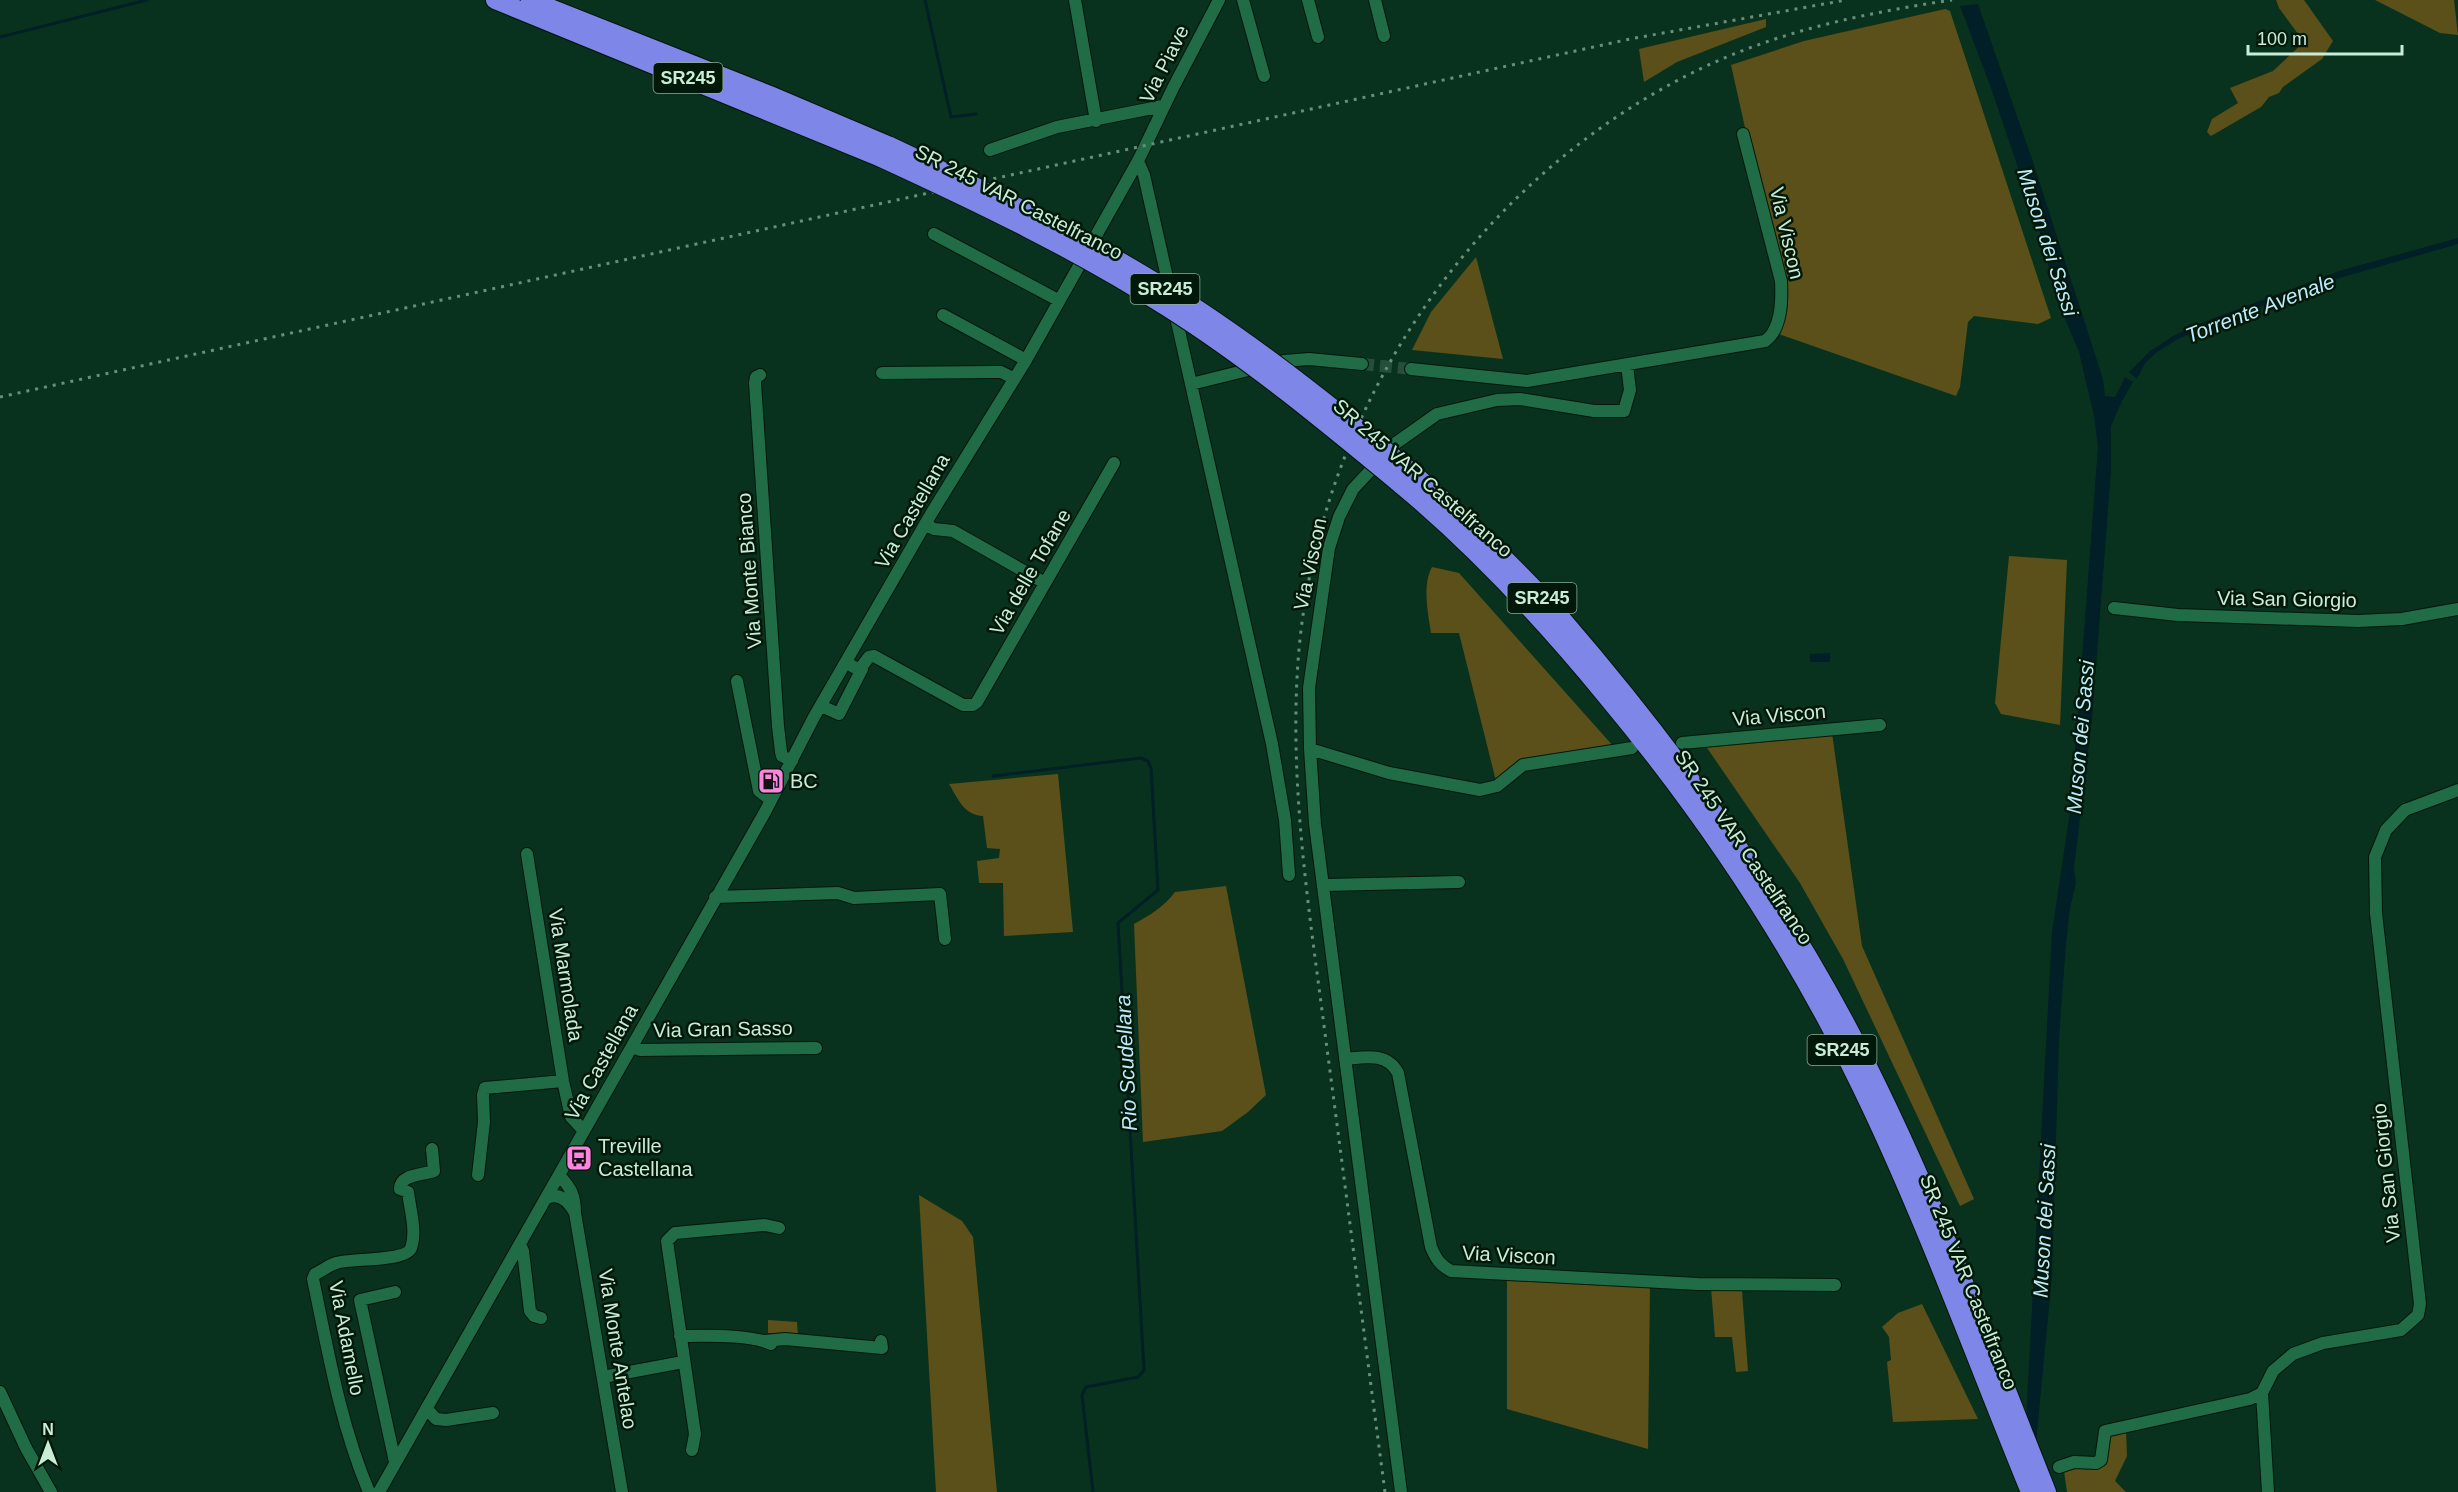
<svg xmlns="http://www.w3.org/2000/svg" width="2458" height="1492" viewBox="0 0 2458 1492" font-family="Helvetica,sans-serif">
	<rect width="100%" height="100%" fill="#09321e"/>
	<path fill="#5b5019" d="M2276,0h28l29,41 -11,18 -39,28 -4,6 -10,4 -8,10 -50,29 -4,-4 5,-13 26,-16 -8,-15 43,-17 31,-29 -25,-34z
		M2375,0h79l4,35 -18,-2z
		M1945,9l5,2 101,307 -13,6 -64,-8 -6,6 -8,65 -4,9 -180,-63 8,-31 -53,-237 73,-24z
		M1766,19v8l-89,35 -33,20 -5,-33z
		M1476,257l27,102 -91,-9 19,-38z
		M2009,556l58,4 -7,165 -59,-11 -6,-11z
		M1432,567l27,6 155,174 -87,12 -13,5 -18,17 -37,-148h-28c-3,-21 -9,-47 1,-66z
		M1832,733l30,213 112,253 -14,7 -117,-247 -43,-76 -95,-138z
		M1058,774l15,158 -69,4 -1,-53h-24l-2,-22 22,-3 1,-9 -13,-1 -4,-32c-19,-1 -25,-17 -34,-32z
		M1226,886l40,209 -18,17 -26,19 -79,11 -9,-218c16,-9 30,-17 41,-32z
		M919,1195l43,26 11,16 24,255h-61z
		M1507,1279l143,7 -2,163 -141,-40z
		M1711,1288l31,3 6,80 -12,1 -4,-35h-17z
		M1922,1304l56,115 -85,3 -6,-60 4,-2 -2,-23 -7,-10 16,-14z
		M768,1320l29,2 1,14 -30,-3z
		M2126,1432l1,24 -12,25 11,11h-59l-3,-21 11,-4 26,-1 6,-32z"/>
	<path fill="#001f27" d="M1978,4l55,158 70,217 2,17 10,1 10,-20 8,5 -11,19 -11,25v45l-19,248 -18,149 2,15 -6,25 -4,36 -7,94 -7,238 -16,167 -10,-23 26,-488 19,-127 27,-359 -4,-30 -15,-64 -22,-52 -17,-67 -49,-145 -31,-82z
		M2458,238v6l-136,39 -144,56 -21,13 -12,11 -8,16 -8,-7 20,-20 24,-16 28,-13 138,-52z
		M1830,653v9h-20v-8z"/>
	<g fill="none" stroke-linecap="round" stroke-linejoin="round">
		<path stroke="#001f27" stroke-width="3" d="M925,0l26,117 25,-3
			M0,37l147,-37
			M993,776l148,-18 7,3 3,7 7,122 -40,33 26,447 -6,7 -52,10 -4,8 11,97"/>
		<path stroke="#264e3a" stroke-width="12" stroke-dasharray="12 6" stroke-linecap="butt" d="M1362,364l49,5"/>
		<defs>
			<path id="minor" d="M1075,0l21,121
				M1243,0l21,76
				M1308,0l10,37
				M1375,0l9,36
				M990,150l67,-23 106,-21
				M1138,161l6,14 128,569 13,76 4,55
				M934,234l124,66
				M943,315l83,45
				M1411,369l116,12 238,-40c17,-12 17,-41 16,-60l-38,-147
				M882,373l110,-1h9l12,6
				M760,375l-4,2 -1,6 23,343 3,26 1,4 10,5
				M1191,384l93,-23 25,-2 53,5
				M925,524l9,5 19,2 92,52
				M2114,608l64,7 180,6 44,-2 56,-10
				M847,663l12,7 10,-13 5,-1 89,49h10l4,-3 137,-239
				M737,681l22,110 12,9
				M821,706l18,8 23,-45
				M1682,743l198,-18
				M1310,749l79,24 91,17 17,-4 26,-21 109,-17
				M527,854l36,227 8,36 13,14
				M1324,885l135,-3
				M715,897l123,-4 16,5 86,-4 5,45
				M632,1047l8,3 176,-2
				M1345,1059c20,-2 42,-7 53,14l33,174c5,12 9,18 20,24l247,13 137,1
				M478,1175l6,-53 -1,-27 2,-7 78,-7
				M559,1175c12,13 16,20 16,38l47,279
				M547,1198c13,-6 22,4 28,15
				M520,1245l3,6 7,60 4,5 7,2
				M395,1292l-35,8 35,162
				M680,1336c24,0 70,-2 91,8
				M765,1341l20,-2 97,9 -1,-7
				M603,1377l80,-15
				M0,1392l26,56 25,44
				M427,1409l9,10 10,1 47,-7
				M692,1450l3,-16 -28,-193 8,-8 90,-8 14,3
				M2059,1467l15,-5 22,1 5,-3 4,-29 145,-32 12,-6
				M369,1492c-29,-69 -41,-141 -56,-213l2,-5c7,-3 14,-9 21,-11 14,-5 70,-1 75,-15 6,-16 -1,-39 -3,-56l-8,-3c0,-15 23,-14 34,-18l-2,-22
				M379,1492l386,-680 49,-95 117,-203 95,-154 112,-199 35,-73 46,-88
				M1401,1492l-86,-668 -5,-75 -1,-61 20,-140 10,-31 14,-28 43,-46 41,-29 60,-14 23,-1 74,12h30l6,-21 -3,-25
				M2268,1492l-6,-99 11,-22 20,-17 30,-11 78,-13 17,-15 2,-11 -44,-391 -1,-56 11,-27 19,-20 53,-20"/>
			<path id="highway" d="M495,0l386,158
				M530,0l240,95 120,51
				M1414,474c51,46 102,93 148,145 107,124 205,258 283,403 80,150 139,312 202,470
				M1400,484c77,64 142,134 206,212 106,127 197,266 267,416 58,124 105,253 157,380"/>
		</defs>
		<use href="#minor" stroke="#02170b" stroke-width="14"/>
		<use href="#highway" stroke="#02170b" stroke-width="20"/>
		<use href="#minor" stroke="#1f6c47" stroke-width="12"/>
		<use href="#highway" stroke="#7e86e8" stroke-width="18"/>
		<path stroke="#698f7a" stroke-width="3" stroke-dasharray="3 6" stroke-linecap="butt" d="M0,397l1630,-358 216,-39
			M1385,1492c-20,-150 -39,-301 -59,-451 -16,-125 -37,-253 -28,-379 18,-252 177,-485 404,-594 80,-38 164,-55 250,-68"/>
		<defs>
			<path id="highway-bridge" d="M890,146c84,40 170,79 250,127 98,58 187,129 274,201
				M881,158c98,45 196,92 287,150 82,52 157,114 232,176"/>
		</defs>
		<use href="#highway-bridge" stroke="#02170b" stroke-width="20" stroke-linecap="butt"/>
		<use href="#highway-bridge" stroke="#7e86e8" stroke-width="18"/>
	</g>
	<defs>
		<symbol id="fuel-square" viewBox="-11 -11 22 22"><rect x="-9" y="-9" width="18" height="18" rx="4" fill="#ff85df" stroke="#001809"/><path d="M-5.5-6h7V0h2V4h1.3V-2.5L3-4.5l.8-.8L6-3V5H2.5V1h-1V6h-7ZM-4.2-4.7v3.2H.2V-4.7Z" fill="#111"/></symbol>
		<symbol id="bus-square" viewBox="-11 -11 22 22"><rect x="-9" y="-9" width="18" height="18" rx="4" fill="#ff85df" stroke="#001809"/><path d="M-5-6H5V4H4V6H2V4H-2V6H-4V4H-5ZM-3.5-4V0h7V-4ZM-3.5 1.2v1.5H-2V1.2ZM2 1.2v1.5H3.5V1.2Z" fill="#111"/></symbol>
	</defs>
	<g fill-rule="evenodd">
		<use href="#fuel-square" x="756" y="766" width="30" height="30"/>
		<use href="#bus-square" x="564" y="1143" width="30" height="30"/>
	</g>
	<g text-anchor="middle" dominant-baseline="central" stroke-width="5" stroke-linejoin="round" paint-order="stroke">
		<g fill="#001809" stroke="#8cac98" stroke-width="1.5">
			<rect x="653.5" y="63" width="69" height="30" rx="4.5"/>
			<rect x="1130.5" y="274" width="69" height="30" rx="4.5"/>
			<rect x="1507.5" y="583" width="69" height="30" rx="4.5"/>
			<rect x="1807.5" y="1035" width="69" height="30" rx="4.5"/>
		</g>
		<g font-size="18" font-weight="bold" fill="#c8ecd6">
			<text x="688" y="78">SR245</text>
			<text x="1165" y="289">SR245</text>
			<text x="1542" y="598">SR245</text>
			<text x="1842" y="1050">SR245</text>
		</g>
		<g font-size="20" fill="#c8ecd6" stroke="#001809">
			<text transform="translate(1164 64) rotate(-63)">Via Piave</text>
			<text transform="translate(1019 202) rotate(27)">SR 245 VAR Castelfranco</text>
			<text transform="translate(1787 233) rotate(77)">Via Viscon</text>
			<text transform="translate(1423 478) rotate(41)">SR 245 VAR Castelfranco</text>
			<text transform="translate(912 511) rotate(-60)">Via Castellana</text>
			<text transform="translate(1310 564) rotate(-78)">Via Viscon</text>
			<text transform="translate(749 571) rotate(-94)">Via Monte Bianco</text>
			<text transform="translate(1030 572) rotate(-60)">Via delle Tofane</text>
			<text transform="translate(2287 599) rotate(1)">Via San Giorgio</text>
			<text transform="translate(1779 715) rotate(-5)">Via Viscon</text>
			<text transform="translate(1744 847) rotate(56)">SR 245 VAR Castelfranco</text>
			<text transform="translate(566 975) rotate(81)">Via Marmolada</text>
			<text transform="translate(723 1029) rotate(-1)">Via Gran Sasso</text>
			<text transform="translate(601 1062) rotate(-61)">Via Castellana</text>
			<text transform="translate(2386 1173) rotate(-96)">Via San Giorgio</text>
			<text transform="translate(1509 1255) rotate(3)">Via Viscon</text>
			<text transform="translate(1969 1282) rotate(68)">SR 245 VAR Castelfranco</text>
			<text transform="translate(347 1338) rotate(79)">Via Adamello</text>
			<text transform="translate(618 1349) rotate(81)">Via Monte Antelao</text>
		</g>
		<g font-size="20" fill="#c8ecd6" stroke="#001809" text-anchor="start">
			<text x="790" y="781">BC</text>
			<text x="598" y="1146">Treville<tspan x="598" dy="23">Castellana</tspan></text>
		</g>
		<g font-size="21" font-style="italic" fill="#bcebfa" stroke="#001809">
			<text transform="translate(2048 242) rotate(72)">Muson dei Sassi</text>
			<text transform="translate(2260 308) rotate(-21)">Torrente Avenale</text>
			<text transform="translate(2080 737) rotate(-85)">Muson dei Sassi</text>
			<text transform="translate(1126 1063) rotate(-93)">Rio Scudellara</text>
			<text transform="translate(2044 1221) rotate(-87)">Muson dei Sassi</text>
		</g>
	</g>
	<g transform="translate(48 1444)" stroke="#001809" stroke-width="4.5" paint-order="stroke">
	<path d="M0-4.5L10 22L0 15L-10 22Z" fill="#c8ecd6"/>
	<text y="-9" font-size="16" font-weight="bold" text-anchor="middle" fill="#c8ecd6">N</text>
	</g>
	<path d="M2248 45v9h154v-9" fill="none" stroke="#c8ecd6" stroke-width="3"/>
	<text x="2257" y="45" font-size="18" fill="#c8ecd6" stroke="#001809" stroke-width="4.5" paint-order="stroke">100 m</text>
</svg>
